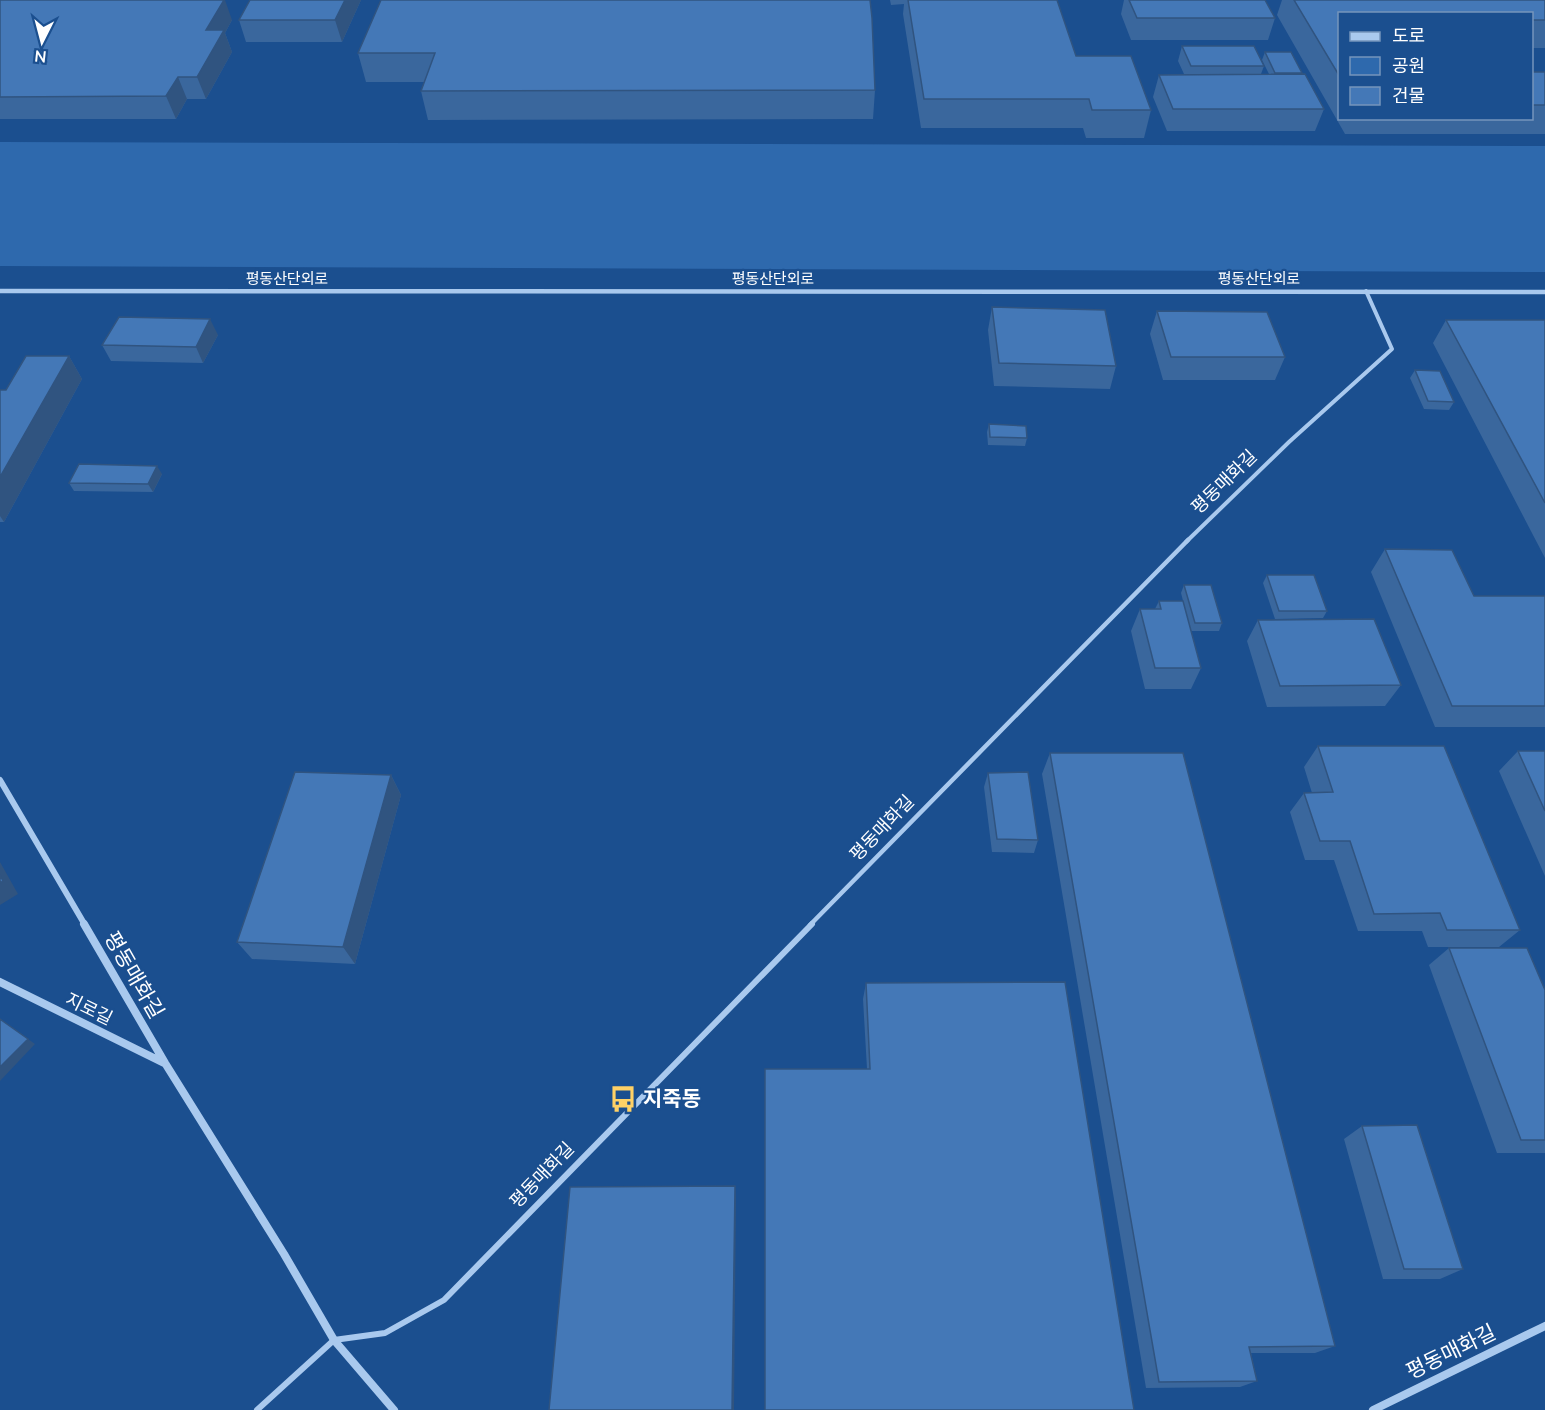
<svg xmlns="http://www.w3.org/2000/svg" width="1545" height="1410" viewBox="0 0 1545 1410" font-family="'Nunito Sans','Noto Sans KR',sans-serif">
	<rect width="100%" height="100%" fill="#1b4f8f"/>
	<path fill="#2e69ad" d="M0,142l1545,4v126l-1545,-6z"/>
	<g fill="none" stroke-linecap="round" stroke-linejoin="round">
		<path stroke="#a9c9ee" stroke-width="4" d="M1186,542l103,-100 103,-93 -26,-58"/>
		<path stroke="#a9c9ee" stroke-width="4.5" d="M810,925l378,-385"/>
		<path stroke="#a9c9ee" stroke-width="6" d="M257,1410l77,-70 51,-7 59,-33 368,-376"/>
		<path stroke="#a9c9ee" stroke-width="4.5" d="M0,291l1545,1"/>
		<path stroke="#a9c9ee" stroke-width="6" d="M0,780l85,145"/>
		<path stroke="#a9c9ee" stroke-width="8" d="M84,924l81,139 119,191 50,86 60,70
			M0,982l164,81
			M1373,1410l172,-84"/>
	</g>
	<path fill="#3a679d" d="M0,0l232,20 -7,13 7,19 -26,47h-19l-11,20h-176z
		M250,0h111l-19,42h-96l-7,-22z
		M381,0l494,90 -2,29 -445,1 -7,-29 4,-9h-59l-8,-29z
		M890,0h167l19,56 75,54 -7,28h-58l-3,-10h-162l-18,-114 1,-10 -13,1z
		M1124,0h141l10,18 -7,22h-137l-10,-26z
		M1282,0h263v48h-13v-34h-192v104h192v-46h13v62h-200l-68,-119z
		M1182,46l82,20 -3,8h8l-7,-14 3,-8 37,21v1l22,35 -9,22h-148l-14,-34 6,-22 25,-1 -6,-13z
		M992,307l124,59 -6,23 -116,-3 -6,-56z
		M1157,311l128,46 -10,23h-112l-13,-46z
		M1446,320h99v238l-112,-215z
		M218,335l-15,28 -92,-2 -9,-16z
		M69,356l13,23 -78,143h-4v-132h6z
		M1415,370l39,32 -5,8 -25,-1 -14,-31z
		M989,424l38,14 -2,8 -37,-1 -1,-13z
		M162,474l-9,18 -79,-1 -5,-8z
		M1385,549l89,47h71v131h-110l-64,-155z
		M1267,575l60,36 -4,7 -48,1 -12,-36z
		M1184,585l38,38 -3,8h-28l-10,-38z
		M1159,601l42,67 -10,21h-46l-14,-58 9,-22h15z
		M1258,620l143,65 -16,21 -118,1 -20,-66z
		M1318,746l202,184 -21,17h-71l-6,-16h-64l-24,-71h-29l-15,-48 14,-19h8l-8,-26z
		M1518,751h27v125l-46,-105z
		M1050,753l285,593 -20,7h-64l6,28 -17,6 -94,1 -104,-614z
		M988,773l50,67 -4,13 -42,-1 -8,-65z
		M391,775l10,20 -46,169 -103,-5 -15,-17z
		M1449,948l96,42v163h-48l-68,-188z
		M866,983l268,427 -267,-341 -4,-70z
		M1362,1126l101,143 -23,10h-57l-39,-140z"/>
	<path fill="#305480" d="M224,0h1l7,20 -7,13 7,19 -26,47 -9,-22 9,-47z
		M345,0h16l-19,42 -7,-22z
		M178,77l9,22 -11,20 -10,-23z
		M210,319l8,16 -15,28 -7,-16z
		M69,356l13,23 -78,143 -4,-6v-39z
		M157,466l5,8 -9,18 -5,-8z
		M391,775l10,20 -46,169 -12,-17z
		M0,862l18,32 -18,11z
		M28,1039l7,5 -35,37v-14z
		M735,1186l1,12 -2,212h-2z"/>
	<path fill="#4478b7" stroke="#305480" stroke-width="1.5" d="M0,0h224l-18,30h18l-27,47h-19l-12,19 -166,1z
		M250,0h95l-10,20h-96z
		M381,0h489l2,18 3,72 -454,1 14,-38h-77z
		M908,0h149l19,56h55l20,54h-59l-3,-11h-165z
		M1129,0h136l10,18h-138z
		M1294,0h251v20h-13v-6h-192v63z
		M1182,46h72l10,20h-73z
		M1265,52h26l11,21h-27z
		M1532,72h13v33h-13z
		M1305,74l19,35h-151l-14,-34z
		M992,307l113,3 11,56 -117,-3z
		M1157,311l110,1 18,45h-114z
		M119,317l91,2 -14,28 -94,-2z
		M1446,320h99v183z
		M26,356h43l-69,121v-87h6z
		M1415,370l25,1 14,31 -26,-1z
		M989,424l37,2 1,12 -37,-1z
		M79,464l78,2 -9,18 -79,-1z
		M1385,549l67,1 22,46h71v110h-93z
		M1267,575h47l13,36h-48z
		M1184,585h27l11,38h-27z
		M1159,601h24l18,67h-46l-15,-59h21z
		M1374,619l27,66 -121,1 -22,-66z
		M1318,746h126l76,184h-73l-7,-17 -66,1 -24,-73h-30l-16,-48 29,-1z
		M1518,751h27v60z
		M1050,753h133l152,593 -86,1 8,34 -98,1z
		M295,772l96,3 -48,172 -106,-5z
		M1028,772l10,68 -41,-1 -9,-66z
		M0,875l3,6 -3,2z
		M1449,948h78l18,42v150h-24z
		M1065,982l69,428h-369v-341h105l-4,-86z
		M0,1019l28,20 -28,28z
		M1417,1125l46,144h-59l-42,-143z
		M735,1186l-3,224h-183l21,-223z"/>
	<defs>
		<symbol id="bus-bare" viewBox="-9 -9 18 18"><path d="M-5-6H5V4H4V6H2V4H-2V6H-4V4H-5ZM-3.5-4V0h7V-4ZM-3.5 1.2v1.5H-2V1.2ZM2 1.2v1.5H3.5V1.2Z" fill="#ffd166" stroke="#1b4f8f" stroke-width="2.5" paint-order="stroke"/></symbol>
	</defs>
	<g fill-rule="evenodd">
		<use href="#bus-bare" x="604" y="1080" width="38" height="38"/>
	</g>
	<g text-anchor="middle" dominant-baseline="central" stroke-width="4.5" stroke-linejoin="round" paint-order="stroke">
		<g font-size="15" fill="#fff" stroke="#1b4f8f">
			<text x="287" y="279">평동산단외로</text>
			<text x="773" y="279">평동산단외로</text>
			<text x="1259" y="279">평동산단외로</text>
		</g>
		<g font-size="18" fill="#fff" stroke="#1b4f8f">
			<text transform="translate(1224 482) rotate(-44)">평동매화길</text>
			<text transform="translate(882 828) rotate(-46)">평동매화길</text>
			<text transform="translate(89 1009) rotate(26)">지로길</text>
			<text transform="translate(542 1175) rotate(-46)">평동매화길</text>
		</g>
		<g font-size="21" fill="#fff" stroke="#1b4f8f">
			<text transform="translate(134 975) rotate(60)">평동매화길</text>
			<text transform="translate(1451 1352) rotate(-26)">평동매화길</text>
		</g>
		<g font-size="21" font-weight="bold" fill="#fff" stroke="#1b4f8f" text-anchor="start">
			<text x="643" y="1099">지죽동</text>
		</g>
	</g>
	<rect x="1338" y="12" width="195" height="108" fill="#1b4f8f" stroke="#7695bc" stroke-width="1.5"/>
	<rect x="1350" y="32" width="30" height="9" fill="#a9c9ee" stroke="#7695bc" stroke-width="1.5"/>
	<text x="1392" y="42" font-size="18" fill="#ffffff">도로</text>
	<rect x="1350" y="57" width="30" height="18" fill="#2e69ad" stroke="#7695bc" stroke-width="1.5"/>
	<text x="1392" y="72" font-size="18" fill="#ffffff">공원</text>
	<rect x="1350" y="87" width="30" height="18" fill="#4478b7" stroke="#7695bc" stroke-width="1.5"/>
	<text x="1392" y="102" font-size="18" fill="#ffffff">건물</text>
	<g transform="translate(42 42) rotate(186)" stroke="#1b4f8f" stroke-width="4.5" paint-order="stroke">
	<path d="M0-4.5L10 22L0 15L-10 22Z" fill="#ffffff"/>
	<text y="-9" font-size="16" font-weight="bold" text-anchor="middle" fill="#ffffff">N</text>
	</g>
</svg>
